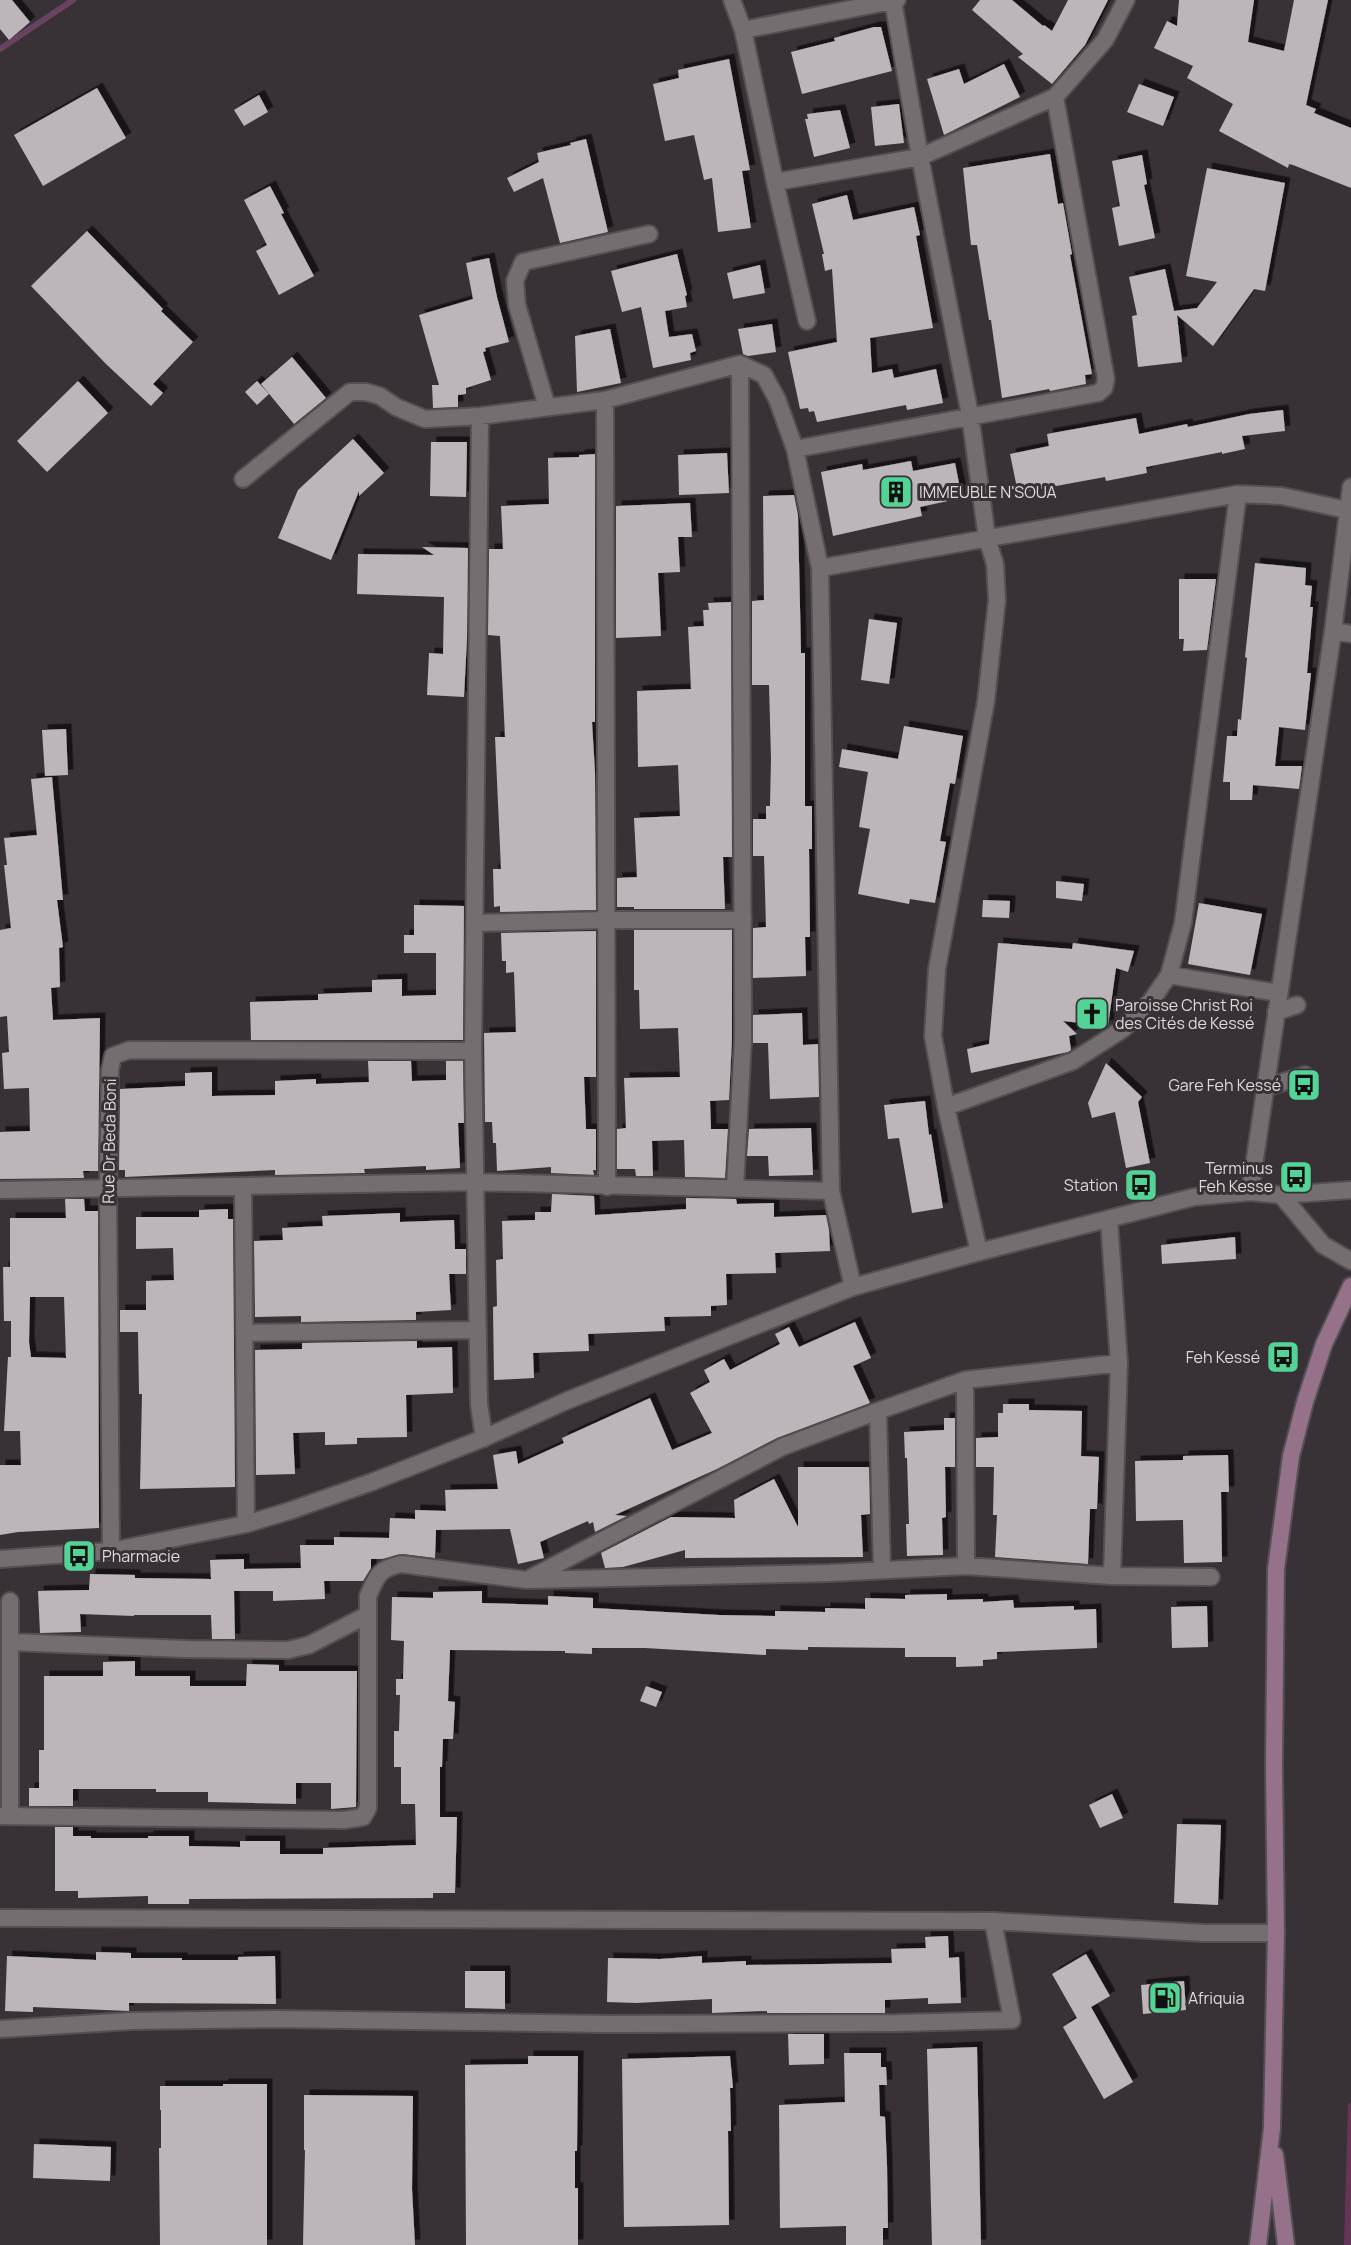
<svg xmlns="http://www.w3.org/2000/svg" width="1351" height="2245" viewBox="0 0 1351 2245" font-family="Manrope,sans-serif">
	<defs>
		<filter id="shadow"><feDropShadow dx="5.5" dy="-5.5" stdDeviation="0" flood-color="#0009"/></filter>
	</defs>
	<rect width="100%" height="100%" fill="#383236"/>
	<path fill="#653557" d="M1351,2103v142h-7l4,-141z"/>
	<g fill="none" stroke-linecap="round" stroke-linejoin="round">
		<path stroke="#694260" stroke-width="6" d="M0,49l73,-49"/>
	</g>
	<path fill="#bcb5ba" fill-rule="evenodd" filter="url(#shadow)" d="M0,0h12l18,22 -21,18 -9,-11z
		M980,0h32l31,26 1,-1 8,6 16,-31h40l-23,45 -33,39 -34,-27 5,-3 -51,-44z
		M1179,0h75l-6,42 36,9 10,-51h34l-22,105 10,4 -2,4 37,15v60l-58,-23 -4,-1 -1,4 -69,-37 14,-27 -46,-26 6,-12 -39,-18 13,-27 10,5z
		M874,27h7l11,44 -90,23 -11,-42 44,-11 -1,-3z
		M729,59l21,111 -8,1 9,57 -33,4 -6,-54 -8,2 -10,-45 -29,6 -12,-57 26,-6 -1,-8z
		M1004,64l16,33 -76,38 -17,-56 32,-10 5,15z
		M1139,84l35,13 -11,29 -36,-14z
		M97,88l29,50 -83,48 -29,-51z
		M259,95l9,17 -24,14 -10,-16z
		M899,104l5,39 -29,3 -4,-39z
		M840,110l10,38 -36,9 -9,-38h3l-1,-5z
		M586,139l22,93 -48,11 -17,-65 -29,14 -7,-14 32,-16 -2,-9 34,-8 -1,-2z
		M1050,154l8,50 5,-1 9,51 -2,1 22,119 -7,1 1,9 -36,7 -1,-2 -47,9 -11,-78h-2l-12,-75h-6l-8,-77z
		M1142,155l5,29 -3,1 11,53 -36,8 -7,-38 8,-2 -8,-45z
		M1207,168l78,15 -20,108 -11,-2 -41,57 -36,-31 5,47 -44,5 -6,-51 5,-1 -8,-38 36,-8 9,42 23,-3 20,-26 -31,-6z
		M270,186l14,27 -3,1 33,62 -35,19 -23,-44 11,-6 -23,-45z
		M847,195l6,25 61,-13 6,28 -4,1 17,92 -63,10 2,35 20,-4 2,9 42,-9 7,34 -36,7 -1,-5 -89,17 -3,-11 -5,1 -1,-4 -8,1 -12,-57 49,-10 -5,-73 -7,2 -3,-17h2l-12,-50z
		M87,231l76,78 -2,2 32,31 -40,42 10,9 -12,13 -45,-42 -75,-78z
		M677,254l10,41 -2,1 2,11 -22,4 4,26 23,-3 4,17 -6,2 1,7 -38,8 -12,-61 -19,5 -11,-41z
		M489,258l8,39 12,45 -24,6 1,3 -3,1 8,28 -25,8v6l-8,1v12l-25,1 -1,-23h7l-20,-70 54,-16 -7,-36z
		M760,265l5,28 -32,6 -6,-26z
		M772,324l4,28 -28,4 -5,-2 -5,-25z
		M610,329l11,54 -44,9 -2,-56z
		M292,357l34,41 -32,26 -33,-40z
		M78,381l30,32 -61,59 -30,-31z
		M257,381l12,13 -12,11 -12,-13z
		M1283,410l2,21 -43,5 3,13 -23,5v-2l-76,15 1,6 -41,8 -1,-4 -87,16 -8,-39 39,-8 -2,-12 89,-16 3,16 48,-10 1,3 61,-13z
		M353,439l31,34 -25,23v-5l-28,69 -53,-22 20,-48z
		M431,442h36l-1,55 -36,-1z
		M727,453l2,40 -50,2 -1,-40z
		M595,454v268h-3l3,50 1,138 -96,2v-6l-6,1 -1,-38h8l-6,-132h10l-5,-101 -12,-1 1,-86h14l-2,-43 48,-2 -1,-46 31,-1v-2z
		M911,461l2,10 42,-8 7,35 -42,9 2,9 -89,20 -12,-64 41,-8 1,6z
		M794,495l4,20 3,138h4v153h7v43h-3l1,88h-5l1,39 -53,2v-50l13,-1 -2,-71h-11v-37h13v-13h4l1,-48 -2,-73h-17v-84l12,-1 -1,-104z
		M690,503l2,34h-14l2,35 -22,1 3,63 -45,2v-132z
		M422,547l46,1 -1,90 -3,59 -37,-2 2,-42 14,1 1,-57 -87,-3 1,-40 76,1z
		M1255,563l51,5 -1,17 7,1 -2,21h3l-6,66h4l-6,57 -26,-3 -4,39h27l-3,23 -46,-4 -1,15h-22v-18h-7l4,-46h10l1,-17 3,1 6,-62 -2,-1z
		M1179,579h37l-9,71 -24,1 1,-12h-5z
		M731,602l1,255h-9l2,52h-91v-2h-17v-29l20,-1 -3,-59 46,-2 -2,-51 -40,2 -1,-76 54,-2 -3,-62 16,-1 -1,-16h6l-1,-7z
		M869,619l28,4 -8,61 -28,-4z
		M904,726l59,10 -8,48 -5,-1 -10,58 6,1 -11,61 -25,-4 -1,5 -51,-10 12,-65 -11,-2 9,-55 -29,-5 3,-18 56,10z
		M66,729l2,46 -23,1 -3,-46z
		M52,777l11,123h-6l6,47 -4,1 1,39 -9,1 2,32 47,-2 -2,153h-15l1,7 -84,1v-47l30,-1 -1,-43 -25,1 -2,-36 7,-1 -2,-36 -7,1v-87l11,-2 -7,-63h3l-3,-27 33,-3 -6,-56z
		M1056,881l28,3 -2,17 -26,-3z
		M983,900l27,1 -1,17 -27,-1z
		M1199,903l63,11 -12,61 -62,-11z
		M414,905l50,1 -1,134h-212l-1,-38 68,-2v-6l54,-2v-12l30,-1v17l34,-1v-42h-32v-18h10z
		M634,930h98v109l-3,61 -19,1 1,28h17l-3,49 -40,-1 -1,-37 -32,1 1,35h-17l-1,-7h-18v-40l9,-1 -2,-50 56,-1 -2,-49 -38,1 -1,-39h-5z
		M596,931v146h-12l2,52h10v41h-3l1,5 -43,-2v-6l-54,4 -1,-28h-3l-1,-21h-7l-1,-89 32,-1 -2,-60 -8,1v-12h-4l-1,-28z
		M998,943l74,6 1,-6 61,8 -6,21 -12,-4 -8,58 -45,-5 14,13 -8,2 2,14 -3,2 -97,21 -4,-24 22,-5z
		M802,1013l1,32 15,-1 1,53 -49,2 -2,-56h-15v-28z
		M368,1061h43l1,20 34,-1v-19h17l1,62h-6l2,45 -34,2v-4l-62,3 1,4 -90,2v-5l-150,7v-7h-6l1,-81 65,-3v-13l27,-1v24l63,-1v-14l41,-2v5l53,-2z
		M1106,1063l36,34 -4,5 12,61 -24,5 -11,-56 -23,6 -4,-15z
		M925,1101l4,34 2,-1 12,74 -31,5 -13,-75 -11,1 -4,-34z
		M811,1128l2,47 -44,1 -1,-20h-21l2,-27z
		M552,1194l42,2 1,19 91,-6v-11l50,1 1,5 37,-1v14l52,-2 3,15 1,21 -55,2 1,20 -50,1 1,31 -16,1v10l-47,1 1,14 -77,3 1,17 -56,2 1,25 -40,2 -1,-73 4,-1 -1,-46 7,-1 -1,-38 33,-1v-8h16z
		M65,1199h19l1,12h13l1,317 -81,4 -18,3v-70h21l-1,-34h-16l4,-74h3v-36h-7l-1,-54h7v-49h56zM30,1297h34l2,61 -35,-1 -2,-15z
		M228,1209v10h5l2,268 -95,2 2,-95h-3l-1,-62h-18v-22h26v-29l28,-1 -1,-32 -37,1v-32h63v-7z
		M400,1213v9l54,-2 1,29h11v25h-17l2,36 -35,2v8l-115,2v-6l-46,1 -1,-76 29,-1 -1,-12 41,-2 -1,-10z
		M1235,1237l1,22 -74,5 -1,-19z
		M855,1322l16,36 -18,8 17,37 -93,35 -60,31 -102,46 12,1 -32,16 -2,-10 -4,2 -1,-3 -48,21 4,16 -26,6 -8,-35 -74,1 -1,28 -33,-4 -20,5h-11v9l-8,13h-39l1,18 -52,2v-10h-39l1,48h-23l-1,-24h-77v1l-54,-2 1,18 -41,1 -2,-42 51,-1 1,-16 45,1v3l76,1 -1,-19 34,-1v10l57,-1 -1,-23h34v-8l55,1 1,-20 25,1v-9l31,1 -1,-21 53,-1 -5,-34 23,-4 2,13 46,-21 -2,-5 88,-40 22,52 40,-17 -22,-40 20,-11 -6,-12 20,-11 6,11 50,-26 -5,-10 14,-7 10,20z
		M417,1341v7l35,-1 1,46 -47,2 1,42 -50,1v6l-32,1v-13l-32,1 2,41 -39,1 -1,-125 47,-1v-6z
		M1003,1404h26v6l53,1 -1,45 18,1 -2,52h-7l-2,55 -93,-7 2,-42h-4l1,-48h-18v-29l22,-1v-24h5z
		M944,1418h11v49h-10l1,50 -4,1 1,37 -36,1 -1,-32h3l-2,-66h-2l-1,-26 40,-2z
		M1228,1455l1,37h-8l1,70 -38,1 -1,-43 -47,1 -1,-60 48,-1v-4z
		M798,1467h71l1,47 -9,1 2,42 -178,1v-8l-62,17 -18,1 -4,-15 70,-36 64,1 -1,-18 40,-21 24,48z
		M482,1591v12l66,2v-9l45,2v10l126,7 56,1v-5l50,1v-4l40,1v-11l40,1v-4l42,-1v6l36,-1v3l30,-2 1,8 60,-2v4l22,-1 1,39 -100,4v7l-14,1v6l-27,1v-10h-51v-9l-97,-1v3l-42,-1v6l-121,-7h-53v6l-27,-1v-2l-115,-1 -2,51 7,1 -2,37h-10l-1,28h-2v50h17l-2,76h-22v5l-244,1v5h-41v-8l-70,2v-7h-23v-64h18v9h18v2h57v-2h41v10l51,1v-6h40v13h43v-6l93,-3 -1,-41h-14v-37h-7v-36h5l1,-36h-4v-16h7l1,-38 -13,-1 1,-43 41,1v-6z
		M1207,1606l1,41 -36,1 -1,-41z
		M135,1661v15h55v10h56l1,-22 32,1v6h78l-1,136 -25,2v-26h-35v21l-88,-2v-10h-52v-3h-83v17h-44v-18h10v-38h5v-74h59v-14z
		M646,1686l16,6 -6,15 -16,-6z
		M1112,1794l11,24 -23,10 -11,-23z
		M1177,1824l44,1 -3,80 -44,-2z
		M948,1936l1,22 10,-1 2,46 -33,1v-6l-43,2v13h-118v-2l-55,2v-14l-76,4 -29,-1 1,-44 52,1 42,-3v7l44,-2v4l146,-2 -1,-14 35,-1 -1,-11z
		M96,1952l35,1v5h51v2h56v-3l37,-1 1,48 -147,-1v8l-96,-4v5l-28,-1 2,-55 89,4z
		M1086,1954l24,42 -19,11 42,75 -29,17 -41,-72 14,-9 -25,-44z
		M465,1971h40v38l-40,-1z
		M1184,1981l2,29 -43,4 -2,-29z
		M788,2034h36v30l-35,1z
		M977,2047l4,198h-49l-5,-196z
		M844,2053h37v14h5l1,18h-8l1,31 5,1 2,48 1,63h-5v17h-37v-19l-66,2 -1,-123 66,-3z
		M528,2056h50l-1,95h-2v37h3v57h-112l-1,-180 63,-1z
		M730,2056l3,32h-3l1,43h-3l1,94 -105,2 -2,-168z
		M223,2084h44v161h-107l-1,-97h2v-38h-1v-24h63z
		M304,2095l109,1 -1,93 3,56h-112l2,-95h-1z
		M34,2144l77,3 -1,34 -77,-3z"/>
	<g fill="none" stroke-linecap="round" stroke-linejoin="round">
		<defs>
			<path id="minor" d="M732,0l11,30 32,152 32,139
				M893,1l27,156 50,258 17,123 8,26 2,36 -11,101 -49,268 -4,67 13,71 33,145
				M743,30l154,-30
				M775,182l145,-25 135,-60 50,-57 21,-40
				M740,364l24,11 13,24 18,50 25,119 11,623 22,96
				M605,400l2,787
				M547,407l-30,-102 -2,-24 8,-19 126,-28
				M480,416l-7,635 6,353 5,34
				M795,449l303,-56 6,-5 2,-9 -51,-282
				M243,479l107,-87h16l14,4 16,11 29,12 55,-3 125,-16 135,-36 3,675 -8,149
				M820,568l418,-74 44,2 65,14
				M1333,631l18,3
				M475,923l132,-3h136
				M1169,975l110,18
				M1276,1012l21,-7
				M1265,1088l40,-13
				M946,1107l127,-46 50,-32 28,-28 18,-26 14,-52 55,-429
				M243,1187l3,337
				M0,1190l474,-8 357,9
				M1250,1192l83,-561 18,-144
				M1109,1220l10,143 -7,213
				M244,1333l234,-3
				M965,1380l1,186
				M878,1411l4,159
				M111,1551l-3,-362 2,-119 3,-14 16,-6 344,1
				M532,1577l250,-130 96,-36 87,-31 154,-17
				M10,1601v215
				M10,1642l176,7 102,1 21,-5 58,-30
				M0,1816l344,4 19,-3 5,-9v-212c9,-20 10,-27 33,-32l126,16 303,-7 136,-7 146,10 99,1
				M0,1918l993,3 211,12h72
				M0,2029l131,-8 148,-2 327,5 293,-1 113,-3 -19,-99"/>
			<path id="tertiary" d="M1281,1195l42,50 28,16
				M0,1559l111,-8 135,-27 43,-13 83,-29 112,-44 82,-37 287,-114 126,-35 215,-55 56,-5 31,3 70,-5"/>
			<path id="secondary" d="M1275,2155l11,90
				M1258,2245l14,-117 4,-195 -2,-168 2,-196 15,-113 14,-54 19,-58 27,-58"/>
		</defs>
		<use href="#minor" stroke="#545052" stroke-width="20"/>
		<use href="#tertiary" stroke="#545052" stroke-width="20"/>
		<use href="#secondary" stroke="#545052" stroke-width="20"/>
		<use href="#minor" stroke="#746e71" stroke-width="16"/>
		<use href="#tertiary" stroke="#746e71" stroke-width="16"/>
		<use href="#secondary" stroke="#95718a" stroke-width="16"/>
	</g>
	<defs>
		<symbol id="building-square" viewBox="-11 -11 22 22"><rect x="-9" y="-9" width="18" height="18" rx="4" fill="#54d396" stroke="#383236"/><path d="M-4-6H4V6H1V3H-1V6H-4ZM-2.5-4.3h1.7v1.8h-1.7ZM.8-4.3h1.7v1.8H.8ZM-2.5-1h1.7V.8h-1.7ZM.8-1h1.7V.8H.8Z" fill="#111"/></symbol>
		<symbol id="church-square" viewBox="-11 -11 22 22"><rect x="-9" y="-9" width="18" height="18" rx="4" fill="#54d396" stroke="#383236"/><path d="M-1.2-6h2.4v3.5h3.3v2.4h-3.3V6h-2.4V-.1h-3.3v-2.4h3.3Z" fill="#111"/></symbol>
		<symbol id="bus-square" viewBox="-11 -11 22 22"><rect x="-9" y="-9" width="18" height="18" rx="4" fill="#54d396" stroke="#383236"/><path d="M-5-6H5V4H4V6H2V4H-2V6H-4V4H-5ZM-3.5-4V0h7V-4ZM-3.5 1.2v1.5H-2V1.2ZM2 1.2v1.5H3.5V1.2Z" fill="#111"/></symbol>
		<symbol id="fuel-square" viewBox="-11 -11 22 22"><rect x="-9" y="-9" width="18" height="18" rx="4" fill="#54d396" stroke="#383236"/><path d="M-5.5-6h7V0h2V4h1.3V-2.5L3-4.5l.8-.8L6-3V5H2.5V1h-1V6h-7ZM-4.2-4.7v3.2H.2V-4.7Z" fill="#111"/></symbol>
	</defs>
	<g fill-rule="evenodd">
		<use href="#building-square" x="877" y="473" width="38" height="38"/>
		<use href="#church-square" x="1073" y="995" width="38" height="38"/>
		<use href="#bus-square" x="1285" y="1066" width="38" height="38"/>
		<use href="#bus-square" x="1277" y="1158" width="38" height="38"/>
		<use href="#bus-square" x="1122" y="1166" width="38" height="38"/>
		<use href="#bus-square" x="1264" y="1338" width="38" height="38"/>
		<use href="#bus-square" x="60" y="1537" width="38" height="38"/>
		<use href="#fuel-square" x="1146" y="1979" width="38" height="38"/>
	</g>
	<g text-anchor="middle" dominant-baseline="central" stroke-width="6" stroke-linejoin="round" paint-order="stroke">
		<g font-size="16" fill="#dedadc" stroke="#383236" text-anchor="start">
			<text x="919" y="492">IMMEUBLE N'SOUA</text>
			<text x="1115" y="1005">Paroisse Christ Roi<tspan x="1115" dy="18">des Cités de Kessé</tspan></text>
			<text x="1281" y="1085" text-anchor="end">Gare Feh Kessé</text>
			<text x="1273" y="1168" text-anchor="end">Terminus<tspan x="1273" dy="18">Feh Kesse</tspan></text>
			<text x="1118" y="1185" text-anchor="end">Station</text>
			<text x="1260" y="1357" text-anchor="end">Feh Kessé</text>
			<text x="102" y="1556">Pharmacie</text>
			<text x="1188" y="1998">Afriquia</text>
		</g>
		<g font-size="16" fill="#dedadc" stroke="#383236">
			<text transform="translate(109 1141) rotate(-89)">Rue Dr Beda Boni</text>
		</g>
	</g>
</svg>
